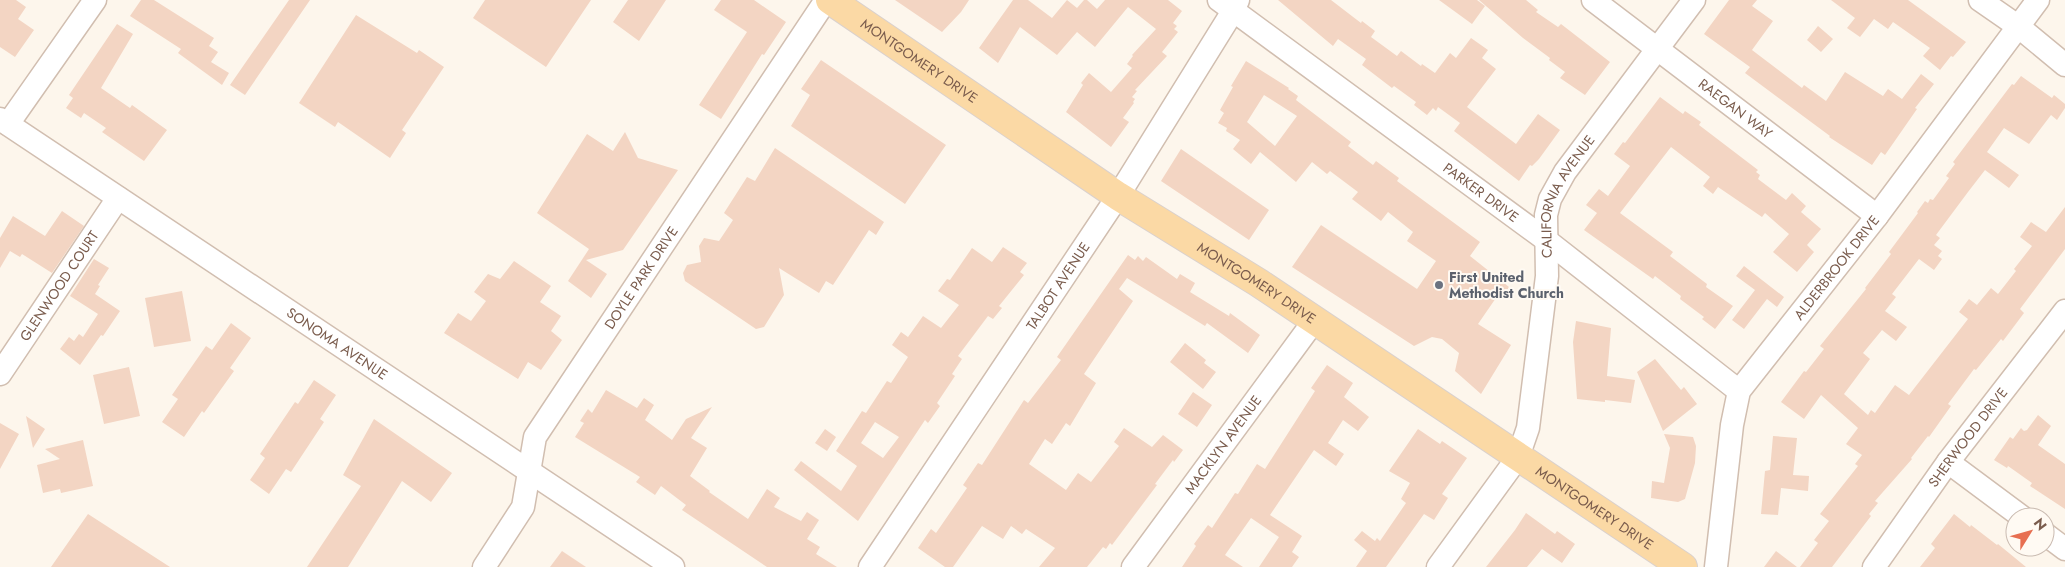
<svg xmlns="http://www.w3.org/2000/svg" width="2065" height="567" viewBox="0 0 2065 567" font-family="Jost,sans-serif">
	<rect width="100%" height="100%" fill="#fdf6ec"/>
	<path fill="#f3d5c3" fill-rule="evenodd" d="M0,0h16l10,7 -8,12 16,11 -19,27 -15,-10z
		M141,0h13l60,38 -5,8 9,6 -7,10 18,11 -7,12 -44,-32 3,-4 -51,-33z
		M289,0h21l-65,95 -15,-10z
		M485,0h106l-45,67 -73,-49z
		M628,0h38l-27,41 -26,-19z
		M721,0h33l32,22 -22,33 -2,-1 -41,65 -22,-14 48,-73 -33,-22z
		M895,0h74l-8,12 -19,20z
		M1013,0h15l24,18 15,-18 10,8 7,-8h3l10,9 8,-9h63l14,11 -9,12 4,3 -3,3 4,3 -16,20 5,4 -32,34 2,1 -5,6 3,2 -2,3 1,1 -11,15 6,4 -18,25 -45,-35 17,-27 -2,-2 8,-10 22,19 21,-24 -5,-4 6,-8 -1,-1 24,-26 -28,-22 -33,40 -18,-15 -20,23 -37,-28 -22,36 -19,-15z
		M1278,0h53l30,23 1,-2 13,10 -4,6 26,19 4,-5 20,15 1,-2 13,9 15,-20 6,5 15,-20 17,12 -6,8 14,11 -29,38 49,37 22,-30 22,16 -21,29 -7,7 -2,-1 -11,16 -65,-50 6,-8 -22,-16 -2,4 -3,-3 -6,7 -13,-10 2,-3 -22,-16 -2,2 -30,-23 4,-6 -28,-20 -5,7z
		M1439,0h38l8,6 -13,18z
		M1479,0h47l12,10 -2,2 22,15 3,-3 49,38 -25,33 -25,-17 5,-6 -16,-12 1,-2 -27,-20z
		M1729,0h28l-5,6 21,15 -21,29 50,38 2,-3 22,16 19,-29 38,24 5,-7 14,10 19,-25 13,10 -19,24 2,1 -32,46 -4,-3 -9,13 -43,-28 1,-1 -85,-63 5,-6 -46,-33z
		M1831,0h77l58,42 -13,15 -2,-1 -11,14 -17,-14 7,-8 -37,-26 -5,7 -14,-10 -14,18 -13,-9 8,-10z
		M356,15l61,38 2,-3 25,17 -42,63 4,3 -16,25 -52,-36 -3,5 -36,-24z
		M117,24l16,10 -32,54 29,20 2,-3 35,25 -23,31 -42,-29 4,-4 -22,-15 -3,5 -15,-10 7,-10 -4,-3z
		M1818,26l15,13 -12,13 -14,-12z
		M821,60l125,85 -41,59 -114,-78 19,-31 -9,-6z
		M1246,61l43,27 -1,1 10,7 -2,4 55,42 -3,4 25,19 3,-4 23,17 -2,3 83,61 -10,14 39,31 -7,12 -4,-4 -20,29 33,21 -30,49 -26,-23 4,-18 -17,-14 -10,-2 -18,9 -122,-79 29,-42 96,64 19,-28 -29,-20 6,-9 -25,-20 -7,9 -29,-22 6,-7 -28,-21 -3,3 -15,-12 -16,20 -36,-30 -9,12 -18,-15 7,-9 -14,-9 1,-3 -9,-5 6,-10 -4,-3 13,-23 -2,-1zM1264,95l33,21 -22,30 -28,-24z
		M2021,76l31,22 2,-3 11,9v4l-8,12 -6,-5 -22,29 -25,-16 -17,24 32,23 -10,13 -24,-18 -17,22 -32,43 4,3 -6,7 8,6 -4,5 4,3 -8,11 -15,-11 -27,35 4,3 -11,14 22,16 -11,14 -14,-11 -19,23 7,6 -26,35 24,21 3,-5 4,3 20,-28 14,10 59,-76 -9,-7 10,-13 8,6 14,-17 7,6 18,-23 -2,-2 18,-23 -12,-9 11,-15 15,10 19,-25v42l-45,60 4,4 -21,28 -2,-2 -25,31 -2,-1 -26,35 3,2 -22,31 -1,-1 -17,22 1,1 -37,42 3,2 -9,11 2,2 -39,51h-32l18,-24 -4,-3 15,-19 -9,-7 38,-48 -3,-2 7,-9 -16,-11 12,-16 -37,-33 -17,24 -23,-17 23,-31 2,1 18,-23 -4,-3 46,-57 -1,-1 26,-34 -2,-2 29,-39 -1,-1 8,-11 3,2 2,-4 3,1 16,-22 -3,-2 9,-12 -2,-2 59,-78 2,1z
		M1660,97l23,17 2,-3 16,11 -2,3 59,45 -2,2 4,3 -2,4 28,21 6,-7 14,13 -5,6 20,17 -14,16 7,7 -17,20 -24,-20 16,-18 -24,-21 -3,4 -44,-30 -5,7 -10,-8 7,-9 -39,-30 -51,66 53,39 -3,4 37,28 -1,3 27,19 -18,23 -13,-10 2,-2 -24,-18 1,-3 -26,-20 -2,3 -69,-49 13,-17 -11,-8 13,-16 9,7 22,-30 -16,-12 9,-12 2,1z
		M625,132l13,26 40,12 -55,80 -37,10 21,14 -16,24 -23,-17 21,-32 -52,-36 50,-79 26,17z
		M775,148l109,74 -8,13 -7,-5 -36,55 -7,-4 -7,12 -40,-25 5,27 -20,32 -8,2 -71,-48 -2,-8 4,-8 14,-3 -2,-16 5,-8 15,3 14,-21 -9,-7 23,-36 8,4z
		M1181,149l88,61 -20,30 -88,-59z
		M62,211l22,15 -32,47 -30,-19 -2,3 -10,-6 -10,17v-30l13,-22 32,20z
		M1003,247l24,16 -7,9 4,3 -25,31 3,2 -9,11 -5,-3 -30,40 4,3 -10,15 3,2 -18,27 3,3 -12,17 -3,-3 -67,101 -64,-51 7,-9 40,30 16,-25 -21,-15 26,-40 4,2 21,-32 4,2 17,-26 -16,-12 9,-13 7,5 15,-21 18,12 18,-23 -21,-14 9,-12 3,1 22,-32 20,14zM875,422l24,15 -16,21 -22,-15z
		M1128,255l7,5 3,-4 5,5 3,-4 31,22 3,-5 15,9 -5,9 39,24 1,-3 30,22 -12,18 -41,-30 -2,3 -78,-48 -8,11 14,12 -49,73 12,9 -26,43 -4,-3 -14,21 -7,-5 -16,25 37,26 12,-17 13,9 28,-36 -5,-4 10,-14 28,19 11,-12 20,15 -9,12 -1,-2 -18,24 2,1 -45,60 -2,-2 -4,6 -3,-2 -16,20h-48l16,-19 -29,-19 -4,5 -11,-8 -8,13 -21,-13 -29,41h-8l-27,-19 13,-19 5,4 31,-45 -4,-3 15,-22 4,2 42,-65 4,3 33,-43 -4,-3z
		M94,259l15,9 -11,17 2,1 -5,8 25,17 -17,25 -2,-1 -21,30 -20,-16 9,-12 5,4 5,-7 4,3 15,-23 -28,-18z
		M514,261l37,25 -11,16 21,14 -10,15 11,9 -21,30 -13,-8 -10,17 -74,-46 14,-20 13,8 15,-20 -12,-9 14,-18 12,5z
		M1744,266l40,31 -7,10 -10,-8 -23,30 -12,-9 23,-30 -19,-14z
		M182,291l9,50 -37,6 -9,-49z
		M1576,321l35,7 -4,48 28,4 -4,23 -26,-3v2l-28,-3 -4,-57z
		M231,323l20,15 -21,30 4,3 -30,42 -2,-2 -18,26 -22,-15 16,-23 -6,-4 34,-49 6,4z
		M1185,343l21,17 -2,3 12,9 -13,17 -33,-27z
		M1655,359l26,31 3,-3 13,17 -34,27 -26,-59z
		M1327,365l26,18 -9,14 25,20 -11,14 -15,-11 -15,23 16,11 -8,12 -22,-16 -44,65 32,21 -10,16 7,5 -7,10h-33l20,-30 -28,-19 -26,37 18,12h-61l14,-21 -2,-2 14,-19 4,3 23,-35 3,1 19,-30 8,5 50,-78 -4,-3z
		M129,367l11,49 -36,8 -11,-49z
		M314,380l22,15 -16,24 4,3 -33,50 -5,-3 -17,25 -19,-14 15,-22 -5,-4 35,-52 3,2z
		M606,390l31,18 7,-10 10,7 -9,15 27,20 14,-21 26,-12 -21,31 16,10 -17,28 20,15 -1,1 39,27 19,-30 13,9 -6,9 27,14 6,-9 12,8 -12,19 13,8 -4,7 21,13h-70l-85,-57 4,-5 -25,-19 -6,9 -19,-13 4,-5 -65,-40 9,-14 -4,-2 8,-12 4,4z
		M1193,392l19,13 -15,22 -19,-13z
		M2038,415l13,11 -13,19 27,19v45l-35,-23 2,-3 -24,-17 -1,2 -13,-8 16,-23 3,2 8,-11 3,3 3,-1z
		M26,416l19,13 -12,19z
		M374,419l78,54 -21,29 -29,-21 -54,86h-41l54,-81 -18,-11z
		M0,423l19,11 -19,35z
		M825,429l11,8 -9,14 -12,-8z
		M1418,429l22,15 2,-3 25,17 -25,36 6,4 -14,22 -10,-6 -38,53h-30l11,-16 -13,-11 8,-9 13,10 2,-3 3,3 26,-38 -5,-4 9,-16 -21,-12z
		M1664,434l29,3 3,9 -1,17 -10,36 -7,3 -27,-4 1,-17 12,2 6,-35z
		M1773,436l24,2 -4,37 16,1 -1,15 -27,-3 -3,27 -17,-1 4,-43 5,-1z
		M83,440l10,46 -32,7 -1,-4 -17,4 -6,-28 23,-6 -15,-10z
		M1526,513l29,21 2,-3 18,13 -13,19 -20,-14 -15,18h-41l29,-37z
		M88,514l82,53h-119z
		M1954,514l16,13 1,-2 26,20 1,-1 28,23h-106l15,-19 -4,-4z
		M562,551l24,16h-36z
		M1776,551l21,16h-33z"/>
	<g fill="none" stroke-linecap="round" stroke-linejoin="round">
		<defs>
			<g id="minor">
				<path id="s1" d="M1219,0l327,240 193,151"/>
				<path id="s2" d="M1593,0l284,216"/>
				<path d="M1980,0l39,27 46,38"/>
				<path id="s3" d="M0,119l673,448"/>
				<path d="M8,124l87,-124"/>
				<path id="s4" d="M0,374l118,-176"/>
				<path d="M1948,462l74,55"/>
				<path d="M2045,534l20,15"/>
				<path id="s5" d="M484,567l39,-60 12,-70 291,-437"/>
				<path id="s6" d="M870,567l248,-371 115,-185 5,-11"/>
				<path id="s7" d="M1133,567l181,-246"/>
				<path id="s8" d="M1438,567l80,-110 10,-29 19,-152 -1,-61 4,-16 15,-27 129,-172"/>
				<path id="s9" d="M1716,567l16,-142 7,-34 138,-175 161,-216"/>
				<path id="s10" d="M1874,567l74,-105 117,-151"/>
			</g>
			<g id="major">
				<path id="s11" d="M830,0l288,196 141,87 424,284"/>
			</g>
		</defs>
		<use href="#minor" stroke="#d1beb0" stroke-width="25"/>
		<use href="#major" stroke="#dad1cd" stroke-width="30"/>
		<use href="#minor" stroke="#fff" stroke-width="22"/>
		<use href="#major" stroke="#fbd9a5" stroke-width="28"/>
	</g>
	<circle fill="#6b7280" stroke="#fffaf3" stroke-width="2" cx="1439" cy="285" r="5"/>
	<g text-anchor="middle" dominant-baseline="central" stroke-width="4" stroke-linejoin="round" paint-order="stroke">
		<g font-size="14" fill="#7a5c4d" stroke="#fffaf3">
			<text stroke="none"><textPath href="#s11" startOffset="108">MONTGOMERY DRIVE</textPath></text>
			<text stroke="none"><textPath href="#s2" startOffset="179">RAEGAN WAY</textPath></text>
			<text stroke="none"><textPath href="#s1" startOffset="325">PARKER DRIVE</textPath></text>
			<text stroke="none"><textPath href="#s8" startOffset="405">CALIFORNIA AVENUE</textPath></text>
			<text stroke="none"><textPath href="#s9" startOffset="335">ALDERBROOK DRIVE</textPath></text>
			<text stroke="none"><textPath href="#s5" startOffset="334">DOYLE PARK DRIVE</textPath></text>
			<text stroke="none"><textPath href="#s11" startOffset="512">MONTGOMERY DRIVE</textPath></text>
			<text stroke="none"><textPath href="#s4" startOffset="106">GLENWOOD COURT</textPath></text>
			<text stroke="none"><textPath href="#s6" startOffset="338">TALBOT AVENUE</textPath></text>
			<text stroke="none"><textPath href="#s3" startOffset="405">SONOMA AVENUE</textPath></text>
			<text stroke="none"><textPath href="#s10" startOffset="160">SHERWOOD DRIVE</textPath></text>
			<text stroke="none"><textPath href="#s7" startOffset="152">MACKLYN AVENUE</textPath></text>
			<text stroke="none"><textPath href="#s11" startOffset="918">MONTGOMERY DRIVE</textPath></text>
		</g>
		<g font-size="14" font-weight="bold" fill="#5b616d" stroke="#fffaf3" text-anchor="start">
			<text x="1449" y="277">First United<tspan x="1449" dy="16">Methodist Church</tspan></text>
		</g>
	</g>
	<g transform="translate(2030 532) rotate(53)"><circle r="24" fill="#fffaf3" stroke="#cabbb1"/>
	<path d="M0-4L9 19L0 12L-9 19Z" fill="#e76f51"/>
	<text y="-8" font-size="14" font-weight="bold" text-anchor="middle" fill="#7a5c4d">N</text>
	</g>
</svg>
